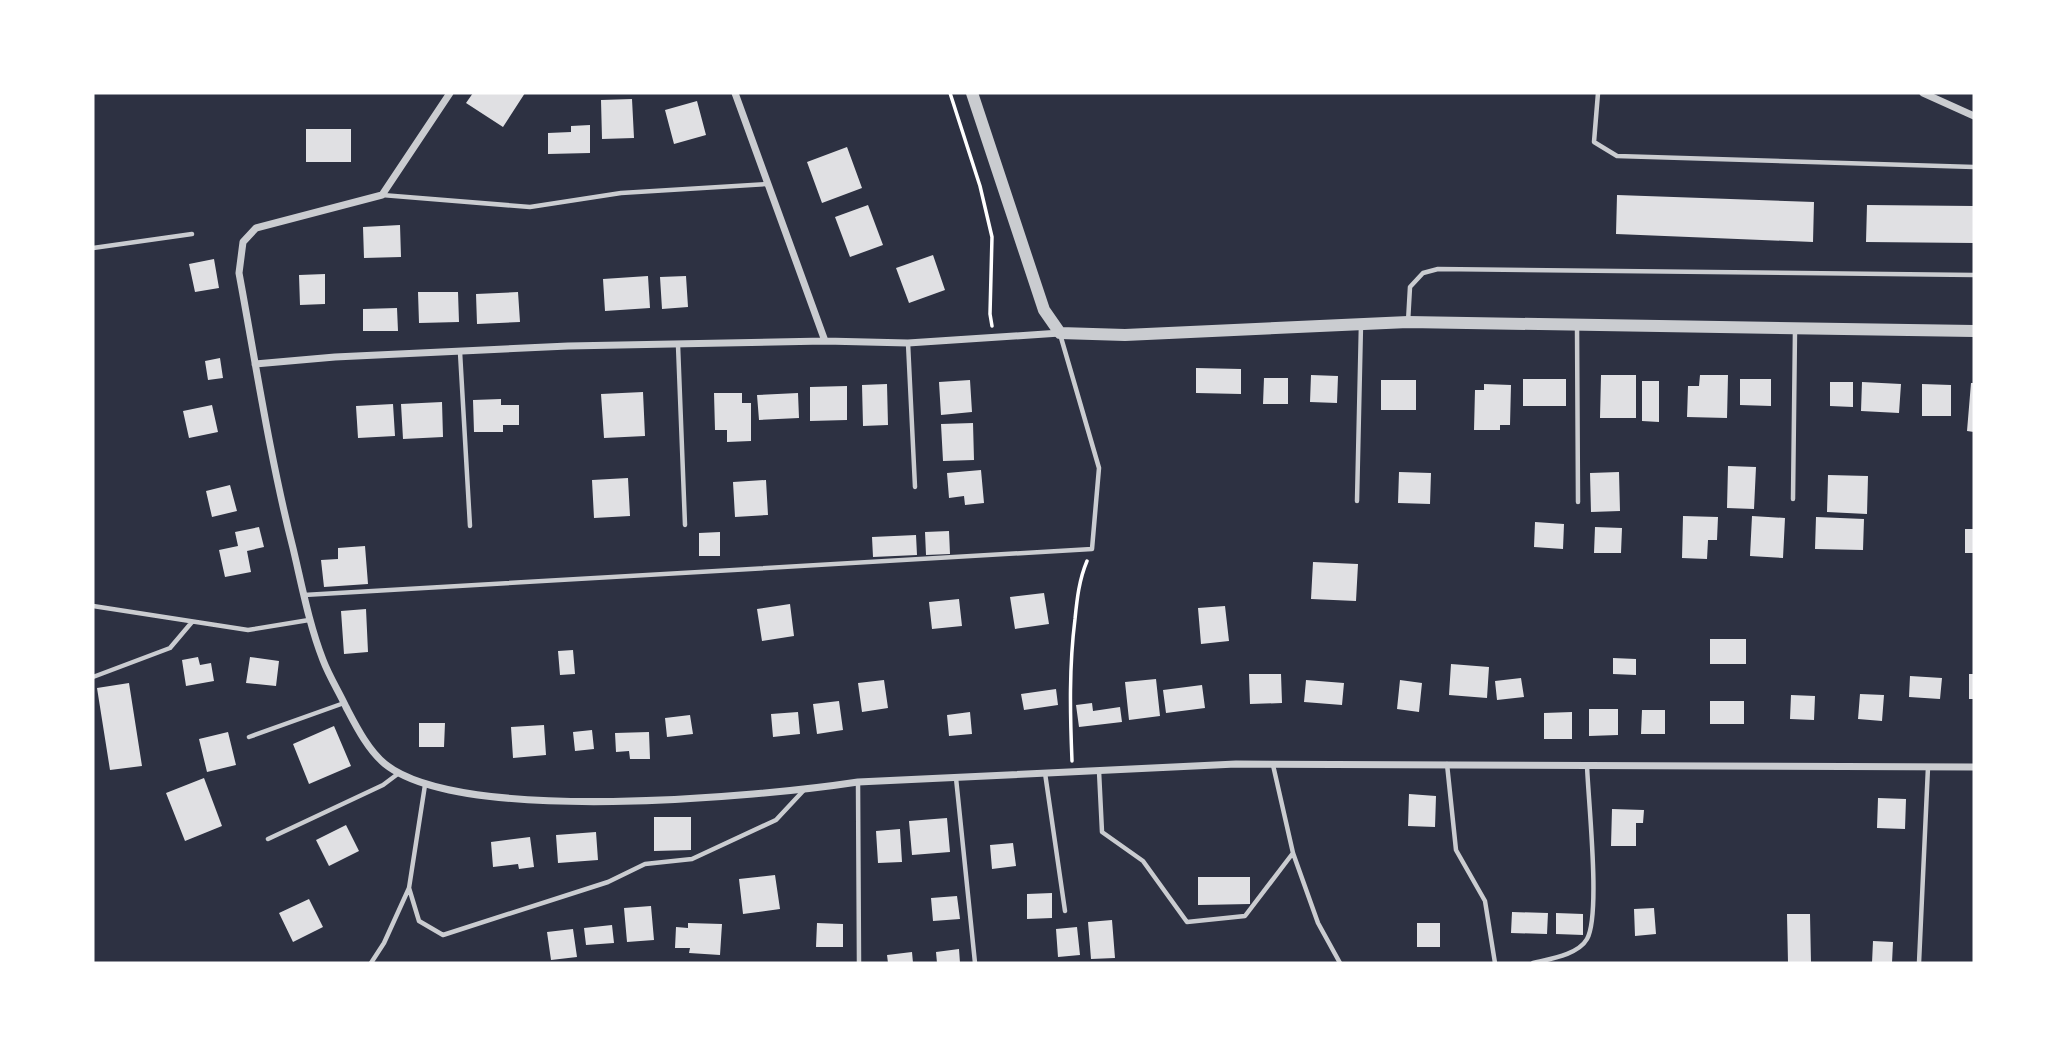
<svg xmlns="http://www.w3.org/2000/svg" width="2067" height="1056" viewBox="0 0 2067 1056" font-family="'IBM Plex Serif',serif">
	<rect width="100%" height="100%" fill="#2d3142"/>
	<path fill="#e0e0e3" d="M473,93h52l-22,34 -37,-24z
		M632,99l2,39 -32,1 -1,-39z
		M697,101l9,34 -32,9 -9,-34z
		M590,125v28l-42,1v-21l23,-1v-6z
		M306,129h45v33h-45z
		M847,147l15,41 -40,15 -15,-41z
		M1617,195l197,7 -1,40 -197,-8z
		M868,205l15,40 -33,12 -15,-40z
		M1867,205l107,1v37l-108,-1z
		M400,225l1,32 -37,1 -1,-31z
		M933,255l12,35 -36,13 -13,-35z
		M214,259l5,29 -24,4 -6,-28z
		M325,274v30l-25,1 -1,-30z
		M648,276l2,32 -45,3 -2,-32z
		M686,276l2,31 -26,2 -2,-32z
		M418,292h40l1,30 -40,1z
		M518,292l2,30 -43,2 -1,-30z
		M397,308l1,23h-35v-22z
		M220,358l3,20 -15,2 -3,-19z
		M1196,368l45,1v25l-45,-1z
		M1311,375l27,1 -1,27 -27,-1z
		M1601,375h35v43h-36z
		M1700,375h28l-1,43 -40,-1 1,-31h11z
		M1264,378h24v26h-25z
		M1523,379h43v27h-43z
		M1740,379h31v27l-31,-1z
		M970,380l2,32 -31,3 -2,-33z
		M1381,380h35v30h-35z
		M1642,381h17v41l-17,-1z
		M1830,382h23v25l-23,-1z
		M1862,382l39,2 -2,29 -38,-2z
		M1971,383h3v49l-7,-1z
		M887,384l1,41 -25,1 -1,-41z
		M1484,384l27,1 -1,40h-10v5h-26l1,-40h9z
		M1922,384l29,1v31h-29z
		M847,386v34l-37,1v-34z
		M643,392l2,44 -41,2 -3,-44z
		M714,393h28v10h9v38l-24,1v-12h-12z
		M798,393l1,25 -40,2 -2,-25z
		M501,399v6h18v20h-16v7h-29l-1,-32z
		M442,402l1,35 -40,2 -2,-35z
		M393,404l2,32 -37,2 -2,-32z
		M212,405l6,27 -29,6 -6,-27z
		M973,423l1,37 -31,1 -2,-37z
		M1728,466l28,1 -2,42 -27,-1z
		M981,470l3,33 -19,2 -1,-9 -15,2 -2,-25z
		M1399,472l32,1 -1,31 -32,-1z
		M1619,472l1,39 -29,1 -1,-39z
		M1828,475l40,1 -1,38 -40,-2z
		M628,478l2,38 -36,2 -2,-38z
		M766,480l2,35 -33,2 -2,-35z
		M230,485l7,26 -25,6 -6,-26z
		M1683,516l35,1 -1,23h-9l-1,19 -25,-1z
		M1752,516l33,2 -2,40 -33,-2z
		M1816,517l48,2 -1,31 -48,-1z
		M1535,522l29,2 -1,25 -29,-2z
		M259,527l5,20 -17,4 4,21 -26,5 -6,-27 19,-4 -3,-14z
		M1595,527l27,1 -1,25h-27z
		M1965,529h9v24h-9z
		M949,531l1,23 -24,1 -1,-23z
		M720,532v24h-21v-23z
		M916,535l1,20 -44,2 -1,-20z
		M365,546l3,38 -44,3 -3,-27 17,-1v-11z
		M1313,562l45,2 -2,37 -45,-2z
		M1044,593l5,31 -34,5 -5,-32z
		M959,599l3,27 -30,3 -3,-27z
		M790,604l4,32 -32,5 -5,-32z
		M1225,606l4,35 -28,3 -3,-36z
		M366,609l2,43 -24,2 -3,-43z
		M1710,639h36v25h-36z
		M573,650l2,24 -15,1 -2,-24z
		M198,657l2,8 11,-2 3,18 -28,5 -4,-26z
		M250,657l29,4 -3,25 -30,-3z
		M1613,658l23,1v16l-23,-1z
		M1451,664l38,3 -2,31 -38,-3z
		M1249,674h32l1,29 -32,1z
		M1969,674h5v25h-5z
		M1910,676l32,2 -2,21 -31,-2z
		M1521,678l3,19 -27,3 -2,-19z
		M1156,679l4,37 -31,4 -4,-38z
		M884,680l4,28 -26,4 -4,-29z
		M1306,680l38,3 -2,22 -38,-3z
		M1400,680l22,3 -3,29 -22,-3z
		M129,683l13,83 -32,4 -13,-82z
		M1202,685l3,23 -39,5 -3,-23z
		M1056,689l2,16 -34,5 -3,-16z
		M1860,694l24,1 -2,26 -24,-2z
		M1791,695l24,1 -1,24 -24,-1z
		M839,701l4,29 -26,4 -4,-30z
		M1710,701h34v23h-34z
		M1092,703l1,8 27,-4 2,15 -43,5 -3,-22z
		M1589,709h29v26l-29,1z
		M1642,710h23v24h-24z
		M798,712l2,22 -27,3 -2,-23z
		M970,712l2,22 -23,2 -2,-21z
		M1572,712v27h-28v-26z
		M690,715l3,19 -26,3 -2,-19z
		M419,723h26l-1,24h-25z
		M544,725l2,30 -33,3 -2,-31z
		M334,726l17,40 -42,18 -16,-40z
		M592,730l2,19 -19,2 -2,-19z
		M228,732l8,33 -29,7 -8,-33z
		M649,732l1,27h-20l-1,-8 -13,1 -1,-19z
		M204,778l18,48 -37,15 -19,-48z
		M1409,794l27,2 -1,31 -27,-1z
		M1878,798l28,1 -1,30 -28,-1z
		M1612,809l32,1 -1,13h-7v23h-25z
		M654,817h37v33l-37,1z
		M947,818l3,34 -38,3 -3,-34z
		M346,825l13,26 -30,15 -13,-26z
		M900,829l2,33 -24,1 -2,-32z
		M596,832l2,28 -40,3 -2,-28z
		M530,837l4,30 -15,2 -1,-5 -25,3 -2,-25z
		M1013,843l3,23 -24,3 -2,-24z
		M775,875l5,34 -37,5 -4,-35z
		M1198,877h52v27l-52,1z
		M1052,893v25l-25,1v-25z
		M957,896l3,23 -27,2 -2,-23z
		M309,899l14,28 -30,15 -14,-29z
		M651,906l3,34 -27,2 -3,-34z
		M1654,908l2,26 -21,2 -1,-27z
		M1512,912l36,1 -1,21 -36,-1z
		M1556,913l27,1v21l-27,-1z
		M1787,914h23l1,49h-23z
		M1112,920l3,38 -24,1 -3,-37z
		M688,923l34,1 -2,31 -31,-2 1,-5h-15l1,-21 12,1z
		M817,923l26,1v23h-27z
		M1417,923h23v24h-23z
		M612,925l2,18 -28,2 -2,-17z
		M1077,927l3,28 -22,2 -2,-28z
		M573,929l4,28 -26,3 -4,-28z
		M1873,941l20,1 -1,21h-20z
		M959,949l1,14h-23l-1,-11z
		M912,952l1,11h-25l-1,-8z"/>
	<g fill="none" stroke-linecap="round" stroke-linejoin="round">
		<path stroke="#fff" stroke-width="3.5" d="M950,93l30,93 12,51 -2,77 2,12
			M1072,761c-2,-48 -3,-94 3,-142 2,-20 4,-39 12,-58"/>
		<path stroke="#caccd0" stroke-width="4.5" d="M1598,93l-4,49 23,14 357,11
			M382,195l148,12 91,-14 146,-9
			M93,248l99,-14
			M1408,322l2,-35 13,-14 15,-4 536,6
			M1577,325l1,177
			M908,343l7,144
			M678,345l7,180
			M460,352l10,174
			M1793,499l2,-169
			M1357,501l4,-177
			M304,595l788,-46 7,-81 -39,-134
			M93,606l155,24 61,-10
			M93,677l77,-29 22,-26
			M249,737l95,-34
			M1447,764l9,86 29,51 10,62
			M1273,765l20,88 25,70 22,40
			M1099,771l3,61 41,29 44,61 58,-6 48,-63
			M1045,773l20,138
			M956,778l19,185
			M858,782l1,181
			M268,839l115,-54 16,-12
			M409,888l10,33 24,14 165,-53 37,-18 47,-5 84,-39 28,-30
			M371,963l13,-20 25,-55 16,-103
			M1533,963c16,-4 45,-8 54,-24 14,-24 1,-140 0,-174
			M1919,963l9,-196"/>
		<path stroke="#caccd0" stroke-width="7" d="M450,93l-68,102 -126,33 -13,14 -4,31c17,92 31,185 54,275 9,38 16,76 30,112 6,16 16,32 23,47 10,19 22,43 39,57 76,61 374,33 473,18l378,-18 738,3
			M735,93l90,248
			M1923,93l51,23
			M255,364l80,-7 233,-11 257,-5 83,2 152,-10"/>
		<path stroke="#caccd0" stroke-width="12" d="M972,93l72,217 16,23 65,2 283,-13 566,9"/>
	</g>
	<rect width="2067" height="1056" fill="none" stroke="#ffffff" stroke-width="189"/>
</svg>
